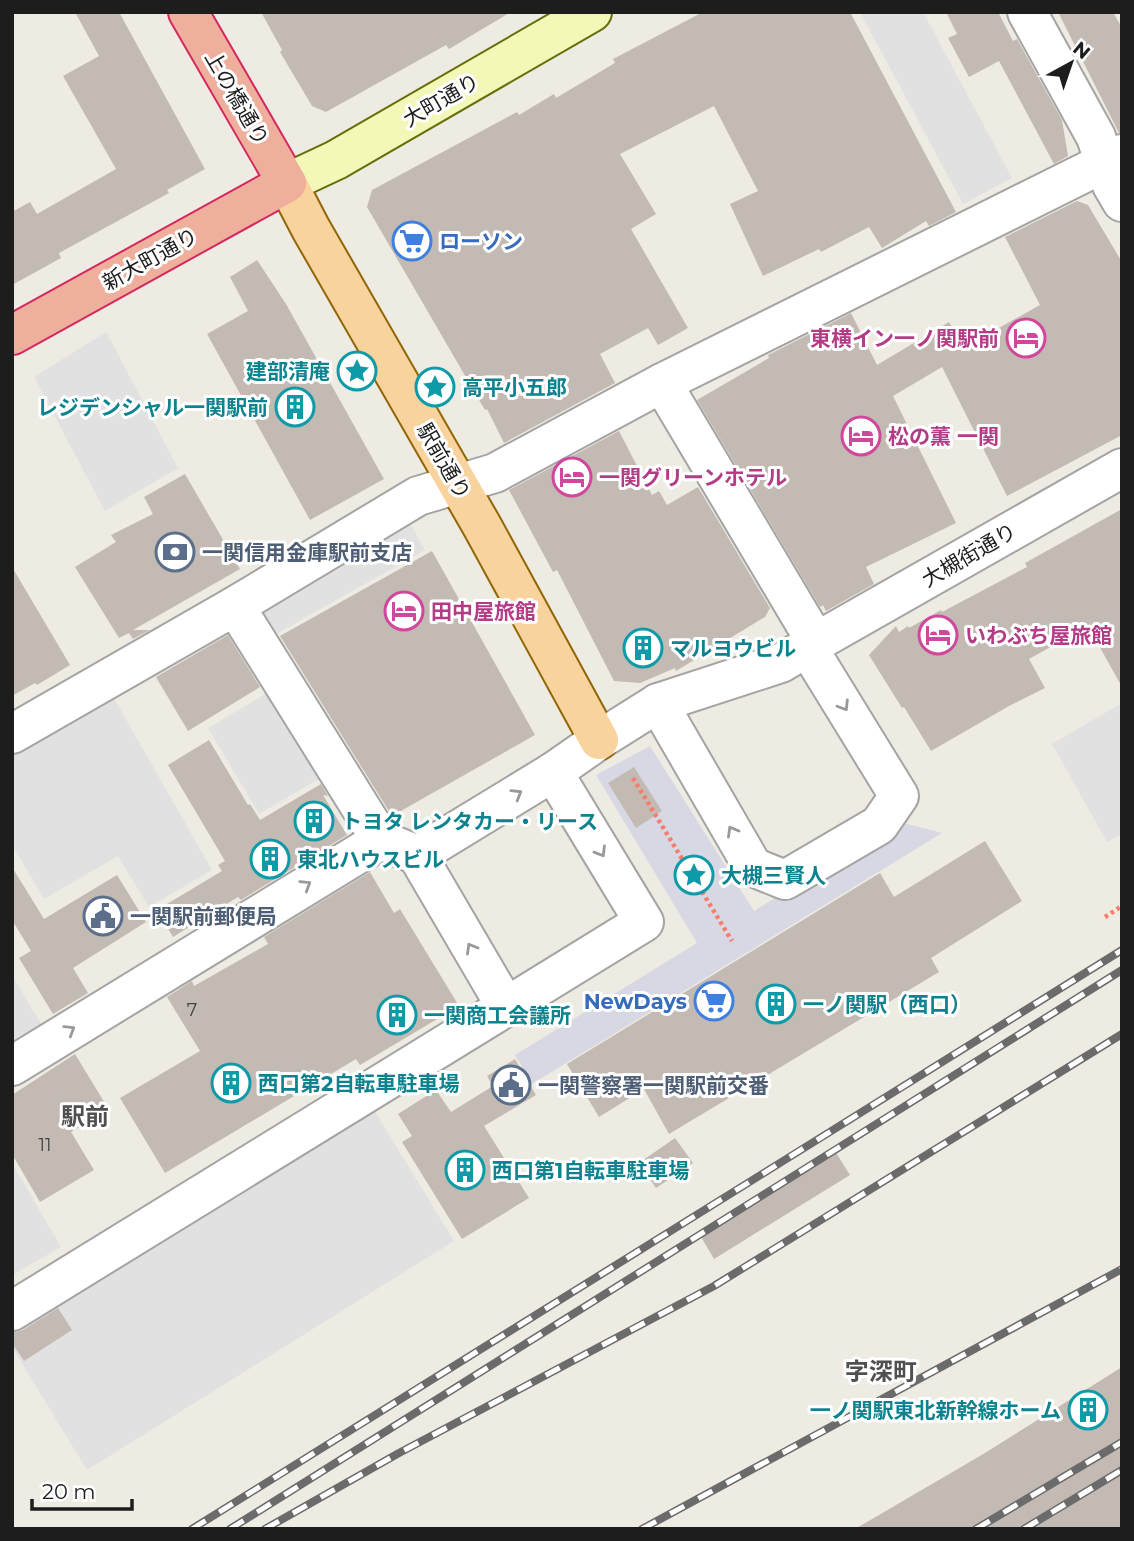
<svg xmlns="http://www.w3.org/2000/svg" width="1134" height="1541" viewBox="0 0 1134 1541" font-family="Montserrat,'Noto Sans JP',sans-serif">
	<rect width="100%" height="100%" fill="#eeebe3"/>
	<path fill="#e1e1e1" d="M860,12h63l89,166 -49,26z
		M106,332l72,136 -73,43 -71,-134z
		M407,518l18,32 -154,87 -18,-32z
		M274,689l50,87 -65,38 -51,-86z
		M112,695l100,175 -63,37 -31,-51 -74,43 -32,-55v-92z
		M1122,703v131l-15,8 -55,-98z
		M12,975l29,49 -29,16z
		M374,1110l80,131 -367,229 -75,-123v-14z
		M12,1163l49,84 -49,28z"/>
	<path fill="#d8d7e4" d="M650,746l104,165 145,-89 43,11 -410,251 -17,-29 182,-112 -101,-168z"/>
	<path fill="#c2bab3" d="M75,12h44l86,157 -38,21 2,3 -110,60 2,5 -49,27v-73l18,-10 7,12 79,-45 -53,-93 36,-20z
		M261,12h250l-62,37 -3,-4 -120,67 -14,-6 -32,-54 2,-2z
		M703,12h147l106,200 -27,14 -3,-5 -44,27 -13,-21 -48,25 -2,-3 -56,27 -33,-72 28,-13 -44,-85 -94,48 36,60 -25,15 57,99 -30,17 -10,-17 -48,26 15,29 -111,60 -17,-34 -2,1 -118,-203 5,-17 145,-78 2,3 35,-21 2,4 59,-35 -2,-4z
		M946,12h52l15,29 4,-2 45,81 6,36 -14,8 -55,-103 -30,16 -21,-39 9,-4z
		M1058,12h55l9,16v104l-3,1z
		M1077,201l11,4 34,57v173l-115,61 -65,-129 -49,29 63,127 -90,44 8,17 -48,27 -3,-6 -3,2 -123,-207 72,-42 -1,-3 83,-42 26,52 72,-43 16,25 75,-42 -35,-68z
		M257,260l29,44 98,175 -74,41 -103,-186 41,-23 -18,-34z
		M619,431l33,64 7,-4 8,14 31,-18 72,121 -5,9 -89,54 -1,-3 -35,15 -26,-2 -57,-111 -4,2 -44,-82z
		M185,474l55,95 -107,61h17l-17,9 -4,-6 -10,5 -44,-71 41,-25 -5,-7 42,-21 -9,-17z
		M1122,509v178l-34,-61 -59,33 16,29 -36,18 -78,45 -27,-44 -2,1 -33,-53 27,-29 3,6 9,-6 1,2 32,-18 1,2 85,-45 -2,-4z
		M432,551l103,184 -143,81 -112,-180z
		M12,567l58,98 -33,20 -2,-2 -23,13z
		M228,635l32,52 -72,44 -32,-54z
		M209,740l39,65 2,-1 10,16 61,-36 7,12 -5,-1 24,40 -106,65 -3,-3 -65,40 -16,-27 65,-39 -4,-6 7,-4 -57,-96z
		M634,767l28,44 -26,17 -28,-45z
		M985,841l37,60 -91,57 8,14 -270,162 -25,-45 -45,28 -32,-53 313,-191 14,24z
		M12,867l32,52 73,-44 29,47 -73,46 15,25 -35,21 -34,-56 12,-7 -19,-31z
		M370,872l24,41 6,-4 59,97 -99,59 -4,-6 -191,114 -45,-75 80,-47 -33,-54 25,-16 2,5 74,-42 -4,-7z
		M75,1054l34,56 -38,22 23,38 -54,32 -28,-48v-59z
		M515,1059l21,36 -52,31 45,72 -67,41 -60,-97 10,-6 -14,-22 38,-24 15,22 42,-26 -6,-10z
		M675,1138l18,25 -37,25 -17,-25z
		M835,1151l15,24 -136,84 -14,-24z
		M58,1308l14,22 -48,31 -12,-18v-10l11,-3z
		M1122,1367v162h-267l130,-76z"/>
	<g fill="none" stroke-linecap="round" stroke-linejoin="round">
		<defs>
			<path id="minor" d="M662,383l154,259 306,-174
				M235,606l146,234
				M658,703l95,164 32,13 94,-55 20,-29 -91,-148
				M12,1066l369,-226 36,15 89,152
				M12,1311l632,-389 -91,-150"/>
			<path id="tertiary" d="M1027,12l69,125 16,48 10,17
				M12,734l223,-128 183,-110 77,-23 167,-90 460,-229
				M417,855l136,-83 46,-32 59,-37 123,-40 35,-21"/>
			<path id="secondary" d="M287,183l49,-23 256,-148"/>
			<path id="primary" d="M287,183l24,46 171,297 117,214"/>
			<path id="trunk" d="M12,335l275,-152 -99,-171"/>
		</defs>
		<use href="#minor" stroke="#a4a4a4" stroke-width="42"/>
		<use href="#tertiary" stroke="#a4a4a4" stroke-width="42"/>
		<use href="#secondary" stroke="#637008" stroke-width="42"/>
		<use href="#primary" stroke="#926604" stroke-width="42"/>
		<use href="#trunk" stroke="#d4285f" stroke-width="42"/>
		<path stroke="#f67d6c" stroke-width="4.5" stroke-dasharray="3.5 3.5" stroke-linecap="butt" d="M633,778l99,163
			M1105,917l17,-11"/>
		<use href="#minor" stroke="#fff" stroke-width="38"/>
		<use href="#tertiary" stroke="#fff" stroke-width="38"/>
		<use href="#secondary" stroke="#f3f7b7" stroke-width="38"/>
		<use href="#primary" stroke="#f9d39d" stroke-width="38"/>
		<use href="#trunk" stroke="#eeb09c" stroke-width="38"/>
		<defs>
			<path id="rail" d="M192,1529l930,-579
				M230,1529l892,-559
				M265,1529l134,-76 315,-167 408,-252
				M642,1529l480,-260
				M976,1529l146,-87
				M1024,1529l98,-59"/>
		</defs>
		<use href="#rail" stroke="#6b6b6b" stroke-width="8"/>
		<use href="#rail" stroke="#fff" stroke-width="5" stroke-dasharray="16" stroke-linecap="butt"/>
	</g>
	<defs><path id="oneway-chevron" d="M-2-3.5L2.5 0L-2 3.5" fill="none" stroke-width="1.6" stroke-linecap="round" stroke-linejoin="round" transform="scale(1.75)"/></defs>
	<g stroke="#999">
		<use href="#oneway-chevron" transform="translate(844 706) rotate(58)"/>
		<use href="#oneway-chevron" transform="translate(517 794) rotate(-31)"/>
		<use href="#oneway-chevron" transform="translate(732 831) rotate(-120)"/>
		<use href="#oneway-chevron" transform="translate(601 852) rotate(59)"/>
		<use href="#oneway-chevron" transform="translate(306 885) rotate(-32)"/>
		<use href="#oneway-chevron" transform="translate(471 948) rotate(-120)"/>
		<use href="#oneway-chevron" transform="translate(70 1030) rotate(-32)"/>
	</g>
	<defs>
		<symbol id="supermarket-ring" viewBox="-11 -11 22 22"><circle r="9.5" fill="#fff" stroke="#3f7fe0" stroke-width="1.5"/><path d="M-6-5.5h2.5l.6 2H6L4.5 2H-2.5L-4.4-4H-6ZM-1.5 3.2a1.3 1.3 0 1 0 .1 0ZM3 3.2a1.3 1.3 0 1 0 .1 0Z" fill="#3f7fe0"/></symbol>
		<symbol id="hotel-ring" viewBox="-11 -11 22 22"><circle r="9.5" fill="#fff" stroke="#d1479c" stroke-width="1.5"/><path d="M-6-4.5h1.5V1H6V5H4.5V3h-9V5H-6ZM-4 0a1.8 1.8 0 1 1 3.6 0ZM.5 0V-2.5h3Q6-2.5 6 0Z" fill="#d1479c"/></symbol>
		<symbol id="sight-ring" viewBox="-11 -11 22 22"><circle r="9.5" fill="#fff" stroke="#0f9aa8" stroke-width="1.5"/><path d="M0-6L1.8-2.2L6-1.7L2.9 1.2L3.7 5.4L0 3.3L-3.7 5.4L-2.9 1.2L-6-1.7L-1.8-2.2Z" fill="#0f9aa8"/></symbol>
		<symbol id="building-ring" viewBox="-11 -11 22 22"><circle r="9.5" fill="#fff" stroke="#0f9aa8" stroke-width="1.5"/><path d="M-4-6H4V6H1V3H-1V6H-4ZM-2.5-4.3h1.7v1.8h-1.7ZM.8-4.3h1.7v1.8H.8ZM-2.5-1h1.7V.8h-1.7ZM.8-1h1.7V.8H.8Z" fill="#0f9aa8"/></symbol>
		<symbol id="bank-ring" viewBox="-11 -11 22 22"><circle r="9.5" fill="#fff" stroke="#5c6f8a" stroke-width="1.5"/><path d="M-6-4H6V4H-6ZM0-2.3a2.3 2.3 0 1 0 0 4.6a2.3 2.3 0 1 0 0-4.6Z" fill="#5c6f8a"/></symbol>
		<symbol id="civic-ring" viewBox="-11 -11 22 22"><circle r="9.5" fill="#fff" stroke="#5c6f8a" stroke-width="1.5"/><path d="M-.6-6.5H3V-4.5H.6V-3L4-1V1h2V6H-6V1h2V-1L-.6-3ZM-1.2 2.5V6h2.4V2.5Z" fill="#5c6f8a"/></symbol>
	</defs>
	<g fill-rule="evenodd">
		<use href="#supermarket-ring" x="390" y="219" width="44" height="44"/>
		<use href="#hotel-ring" x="1004" y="316" width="44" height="44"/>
		<use href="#sight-ring" x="335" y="349" width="44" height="44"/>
		<use href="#sight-ring" x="413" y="365" width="44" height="44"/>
		<use href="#building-ring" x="273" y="385" width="44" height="44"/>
		<use href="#hotel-ring" x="839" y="414" width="44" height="44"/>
		<use href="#hotel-ring" x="550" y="455" width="44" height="44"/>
		<use href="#bank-ring" x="153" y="530" width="44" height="44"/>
		<use href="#hotel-ring" x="382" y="589" width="44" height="44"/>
		<use href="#hotel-ring" x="916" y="613" width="44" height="44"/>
		<use href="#building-ring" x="621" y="626" width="44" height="44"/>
		<use href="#building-ring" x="292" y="799" width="44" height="44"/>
		<use href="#building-ring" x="248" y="837" width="44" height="44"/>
		<use href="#sight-ring" x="672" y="853" width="44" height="44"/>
		<use href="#civic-ring" x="81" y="894" width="44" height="44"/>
		<use href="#supermarket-ring" x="692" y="979" width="44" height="44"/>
		<use href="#building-ring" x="754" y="982" width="44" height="44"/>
		<use href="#building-ring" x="375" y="993" width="44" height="44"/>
		<use href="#building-ring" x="209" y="1061" width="44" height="44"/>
		<use href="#civic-ring" x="489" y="1063" width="44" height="44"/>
		<use href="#building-ring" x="443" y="1148" width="44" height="44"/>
		<use href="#building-ring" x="1066" y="1388" width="44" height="44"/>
	</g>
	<g text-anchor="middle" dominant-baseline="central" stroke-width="6" stroke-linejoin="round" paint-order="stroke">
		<g font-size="18" fill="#464442">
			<text x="192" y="1010">7</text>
			<text x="45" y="1145">11</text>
		</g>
		<g font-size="21" fill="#1d1d1d" stroke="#fff">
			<text transform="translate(237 98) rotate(60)">上の橋通り</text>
			<text transform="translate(441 100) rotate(-30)">大町通り</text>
			<text transform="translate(150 259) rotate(-29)">新大町通り</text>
			<text transform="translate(444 461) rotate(60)">駅前通り</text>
			<text transform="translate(969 555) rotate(-30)">大槻街通り</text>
		</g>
		<g font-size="21" font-weight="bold" fill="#366cbe" stroke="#fff" text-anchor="start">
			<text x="439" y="241">ローソン</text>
			<text x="687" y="1001" text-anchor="end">NewDays</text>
		</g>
		<g font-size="21" font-weight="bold" fill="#b23c85" stroke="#fff" text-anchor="start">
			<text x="999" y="338" text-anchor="end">東横イン一ノ関駅前</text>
			<text x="888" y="436">松の薫 一関</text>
			<text x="599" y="477">一関グリーンホテル</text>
			<text x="431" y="611">田中屋旅館</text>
			<text x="965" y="635">いわぶち屋旅館</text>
		</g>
		<g font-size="21" font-weight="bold" fill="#0d838f" stroke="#fff" text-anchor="start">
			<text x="330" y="371" text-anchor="end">建部清庵</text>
			<text x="462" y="387">高平小五郎</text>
			<text x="268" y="407" text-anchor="end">レジデンシャル一関駅前</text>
			<text x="670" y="648">マルヨウビル</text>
			<text x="341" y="821">トヨタ レンタカー・リース</text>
			<text x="297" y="859">東北ハウスビル</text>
			<text x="721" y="875">大槻三賢人</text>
			<text x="803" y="1004">一ノ関駅（西口）</text>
			<text x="424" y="1015">一関商工会議所</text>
			<text x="258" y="1083">西口第2自転車駐車場</text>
			<text x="492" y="1170">西口第1自転車駐車場</text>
			<text x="1061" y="1410" text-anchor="end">一ノ関駅東北新幹線ホーム</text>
		</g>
		<g font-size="21" font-weight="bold" fill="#4e5e75" stroke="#fff" text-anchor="start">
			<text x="202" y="552">一関信用金庫駅前支店</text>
			<text x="130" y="916">一関駅前郵便局</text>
			<text x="538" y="1085">一関警察署一関駅前交番</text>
		</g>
		<g font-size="24" font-weight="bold" fill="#505050" stroke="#fff">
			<text x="85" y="1116">駅前</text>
			<text x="881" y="1371">字深町</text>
		</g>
	</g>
	<rect width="1134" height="1541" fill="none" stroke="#1d1d1d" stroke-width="28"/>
	<g transform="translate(1071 63) rotate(40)" stroke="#ffffff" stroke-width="5" paint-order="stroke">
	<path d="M0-5L12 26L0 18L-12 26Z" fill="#1d1d1d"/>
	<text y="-10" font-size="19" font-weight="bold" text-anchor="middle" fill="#1d1d1d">N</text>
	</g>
	<path d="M32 1499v10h100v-10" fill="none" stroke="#1d1d1d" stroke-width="3.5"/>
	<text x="42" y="1499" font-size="21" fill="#1d1d1d" stroke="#ffffff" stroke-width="5" paint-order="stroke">20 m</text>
</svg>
